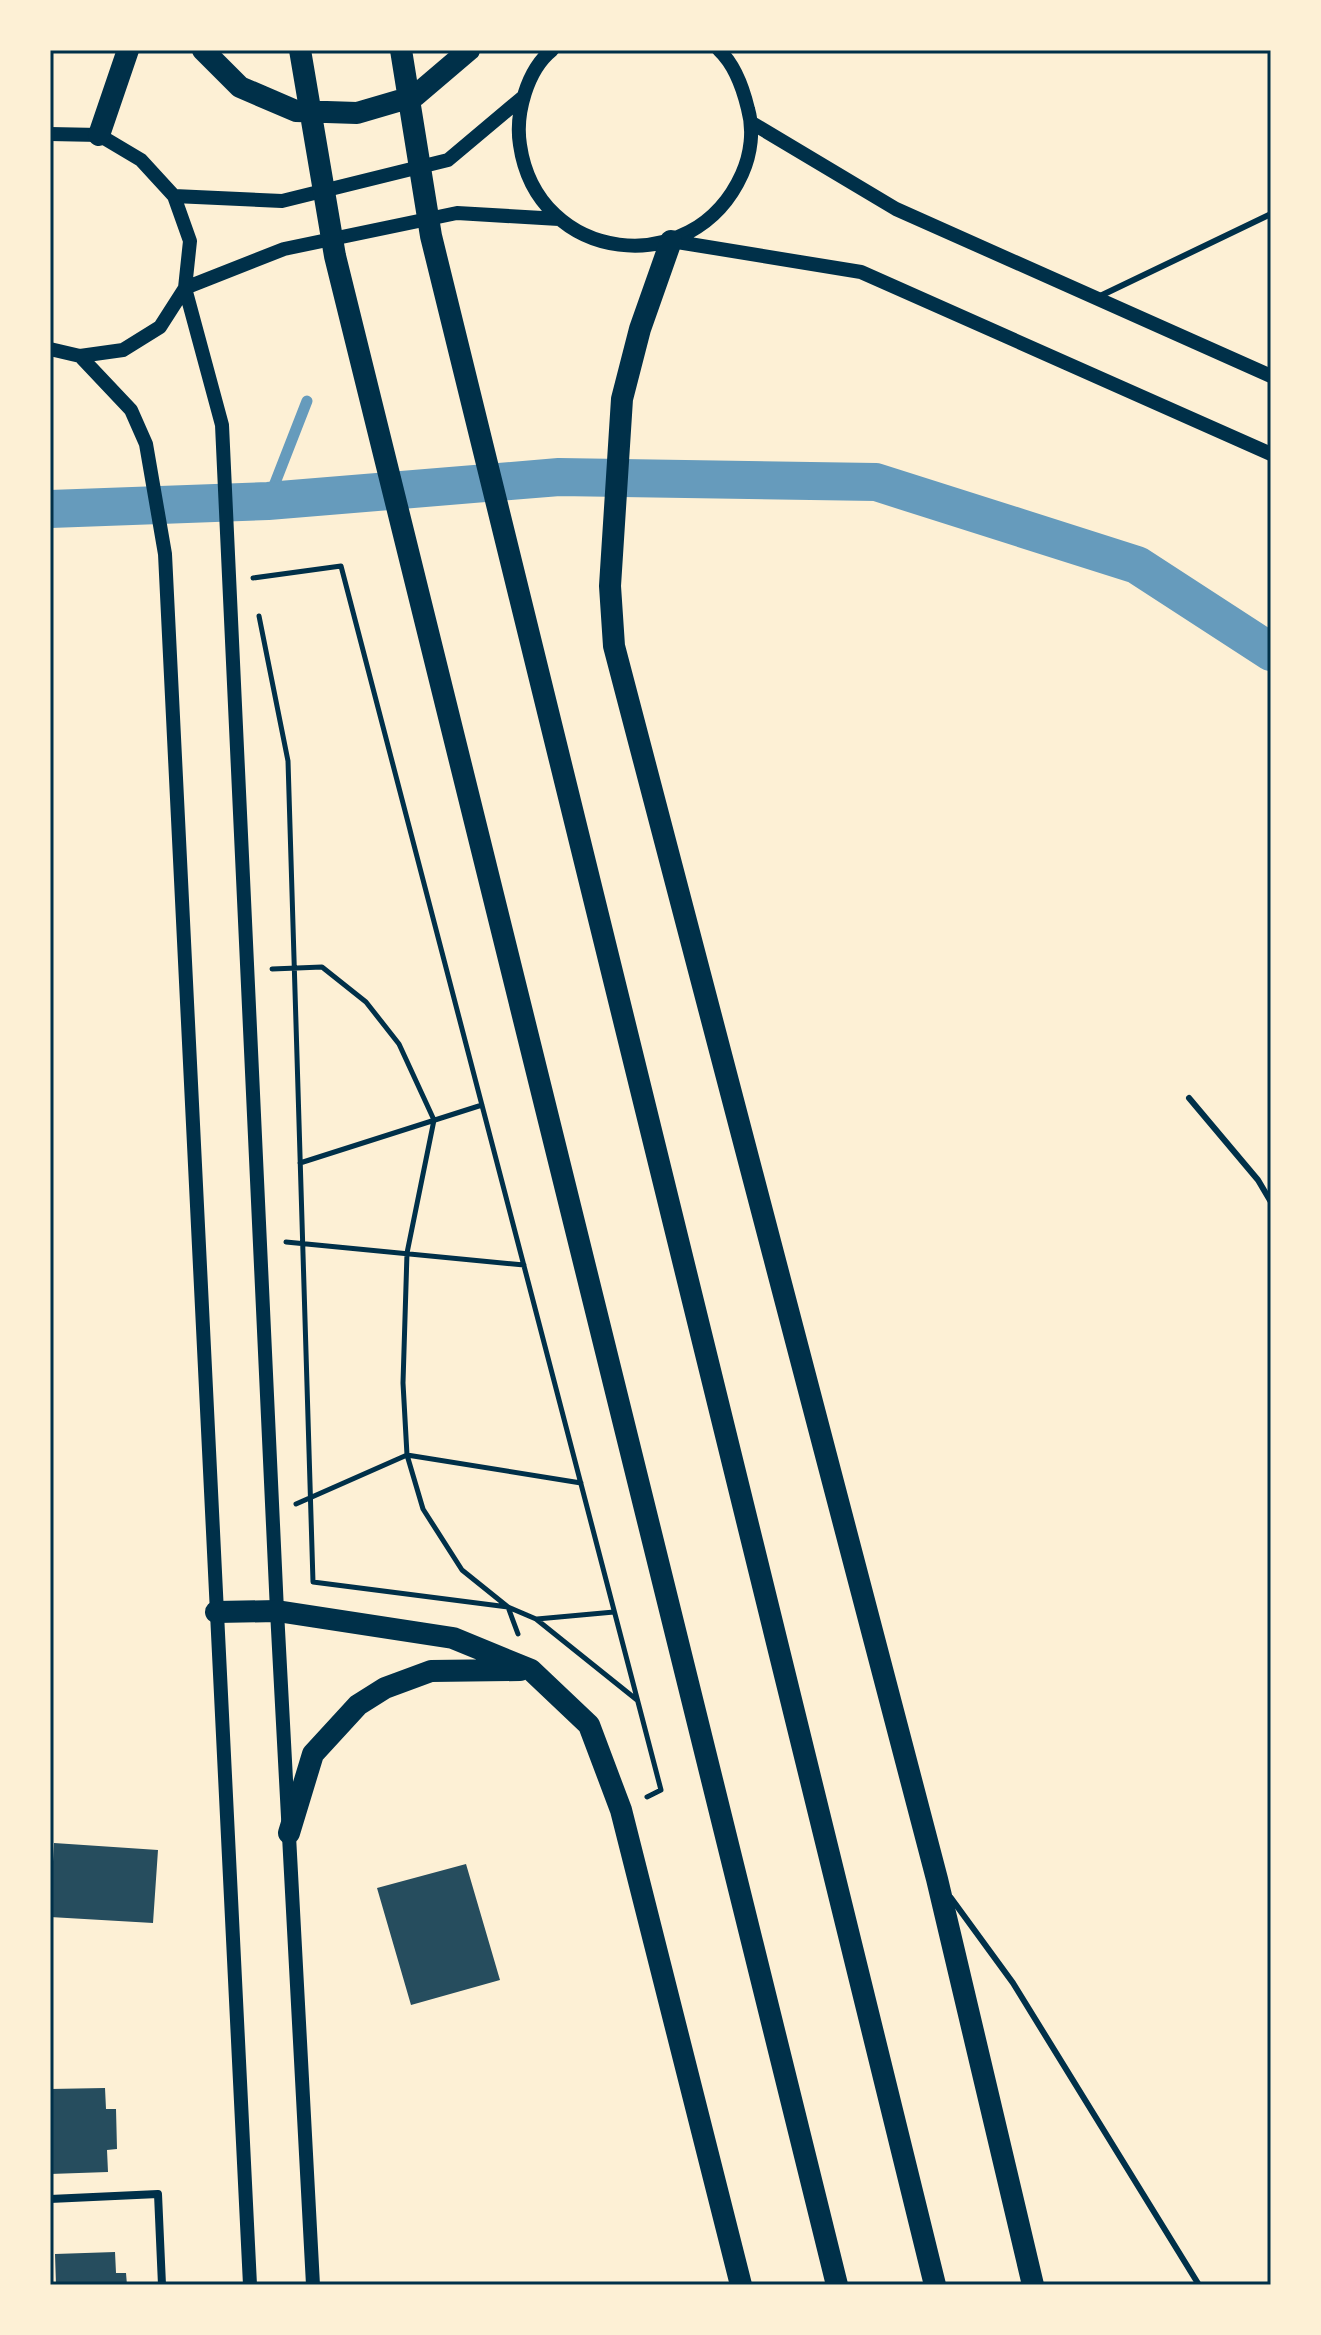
<svg xmlns="http://www.w3.org/2000/svg" width="1321" height="2335" viewBox="0 0 1321 2335" font-family="Commissioner,sans-serif">
	<rect width="100%" height="100%" fill="#fdf0d5"/>
	<g fill="none" stroke-linecap="round" stroke-linejoin="round">
		<path stroke="#669bbc" stroke-width="11" d="M268,501l39,-100"/>
		<path stroke="#669bbc" stroke-width="38" d="M50,509l218,-8 291,-24 317,5 261,83 134,87"/>
	</g>
	<path fill="#264d5e" d="M54,1843l104,7 -5,73 -103,-6z
		M466,1864l34,116 -89,25 -34,-117z
		M105,2088l1,21h10l1,40 -10,1 1,22 -58,2v-85z
		M115,2252l1,21h10l1,12h-71l-1,-31z"/>
	<g fill="none" stroke-linecap="round" stroke-linejoin="round">
		<path stroke="#003049" stroke-width="5" d="M253,578l88,-12 320,1224 -14,7
			M259,616l29,145 25,821 195,25 28,12 101,81
			M272,969l50,-2 44,35 33,42 35,76 -27,133 -4,130 4,72 16,54 39,61 46,37 10,27
			M300,1163l182,-58
			M286,1242l238,23
			M296,1504l111,-49 174,28
			M537,1619l77,-7"/>
		<path stroke="#003049" stroke-width="6" d="M1098,297l173,-83
			M1189,1098l69,82 13,22
			M951,1898l62,85 186,302"/>
		<path stroke="#003049" stroke-width="8" d="M50,2199l108,-5 4,91"/>
		<path stroke="#003049" stroke-width="14" d="M552,50c-25,20 -37,64 -32,95 17,118 173,138 222,29 9,-20 12,-44 6,-65 -5,-21 -13,-44 -29,-59
			M752,123l144,86 375,167
			M50,134l49,1 42,25 33,36 16,45 -5,47 -25,39 -37,23 -43,6 -30,-7
			M174,196l108,5 166,-41 75,-63
			M671,241l190,31 410,182
			M185,288l37,137 55,1186 36,674
			M185,288l99,-39 173,-36 102,6
			M80,356l51,54 15,34 19,110 85,1731"/>
		<path stroke="#003049" stroke-width="22" d="M203,50l37,37 56,24 61,2 58,-17 54,-46
			M300,50l35,206 502,2029
			M401,50l30,186 504,2049
			M99,135l29,-85
			M671,241l-31,88 -18,70 -12,187 4,60 323,1233 96,406
			M216,1612l61,-1 176,27 78,32 58,55 32,85 120,475
			M289,1833l24,-79 45,-49 27,-17 46,-17 89,-1"/>
	</g>
	<rect width="1321" height="2335" fill="none" stroke="#fdf0d5" stroke-width="104"/>
	<rect x="52" y="52" width="1217" height="2231" fill="none" stroke="#003049" stroke-width="3"/>
</svg>
